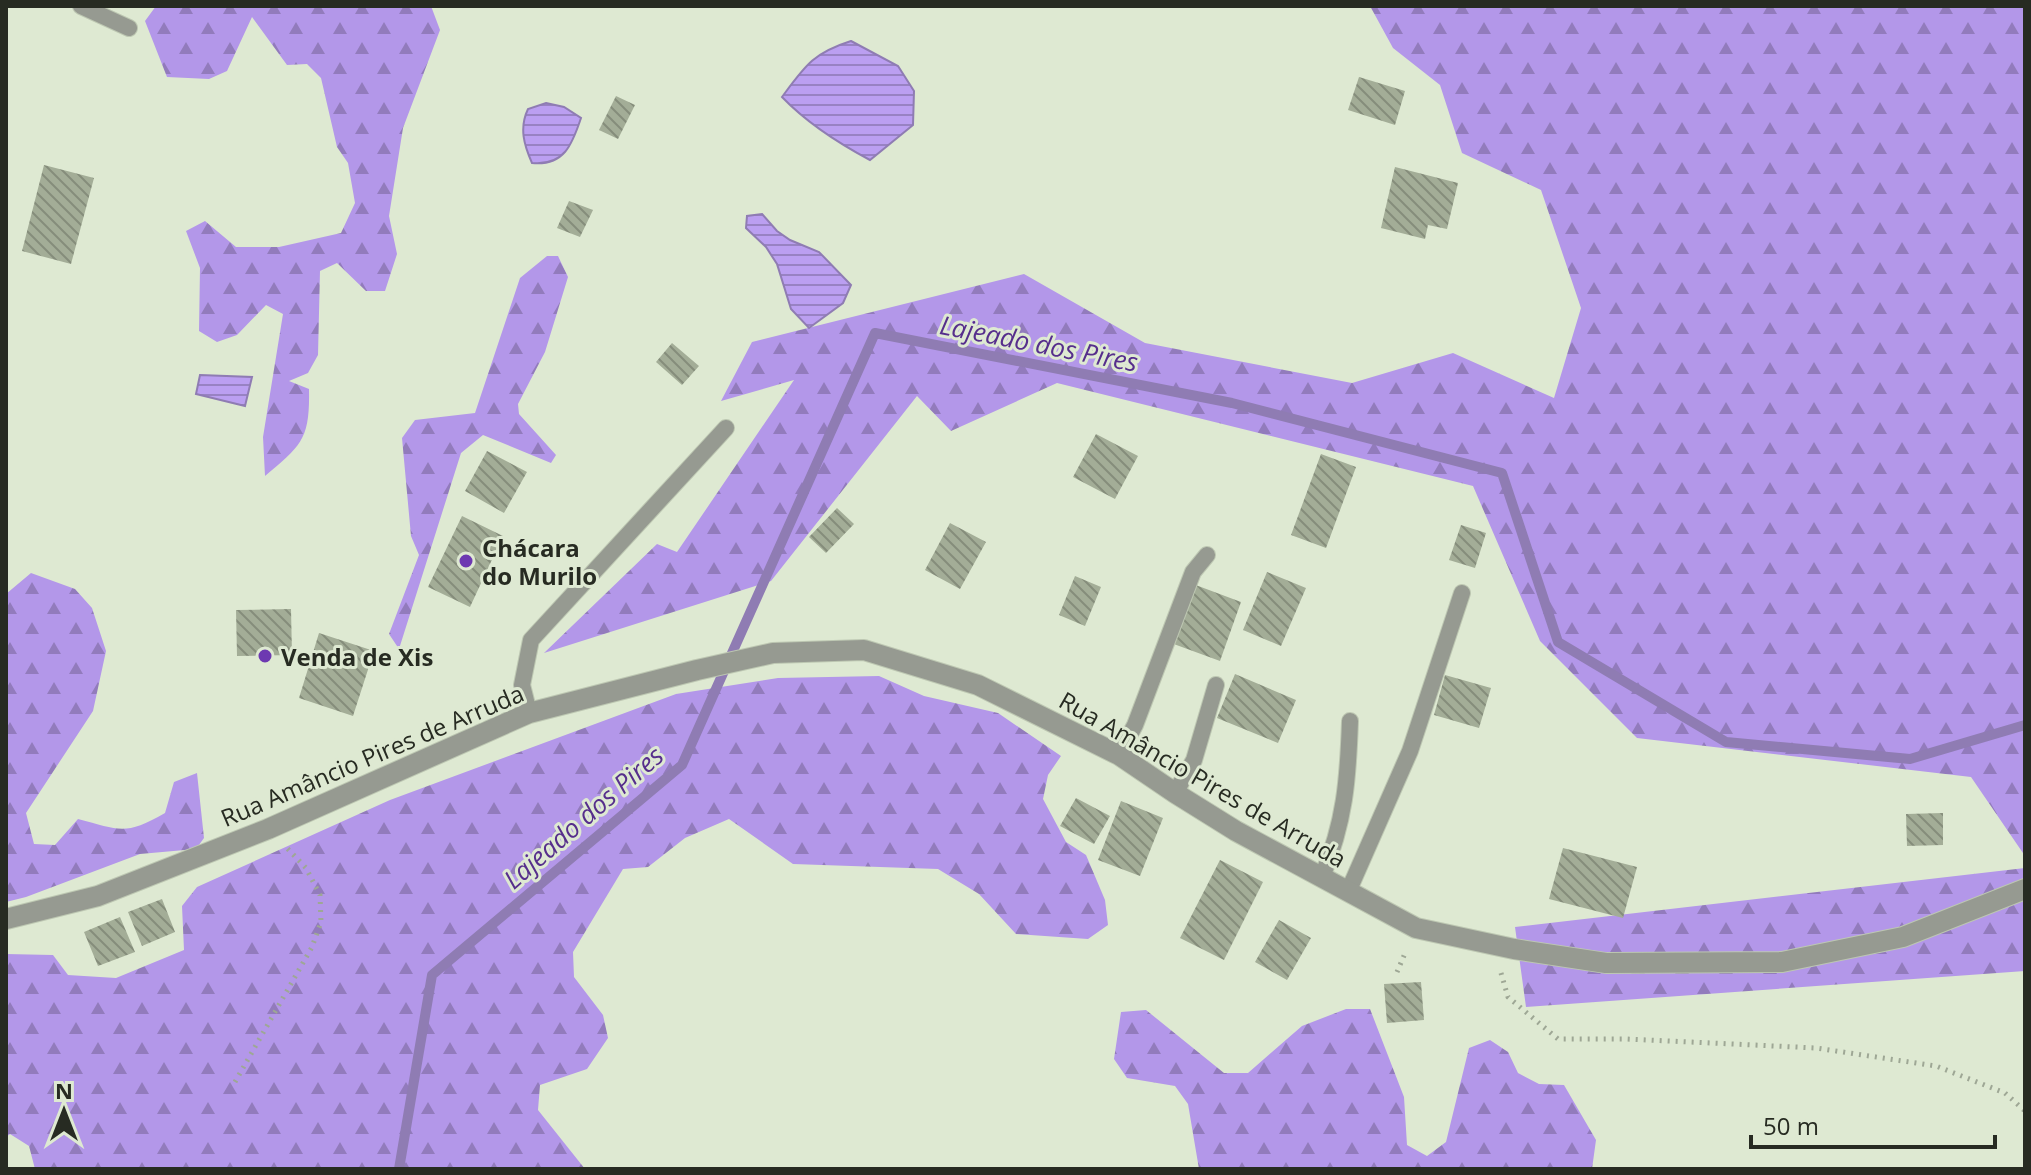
<svg xmlns="http://www.w3.org/2000/svg" width="2031" height="1175" viewBox="0 0 2031 1175" font-family="'Open Sans',sans-serif">
	<defs>
		<pattern id="forest-firs" width="22" height="20" patternUnits="userSpaceOnUse" patternTransform="scale(2)"><rect width="22" height="20" fill="#b397e9"/><path d="M5 1l3.5 6h-7zM16 11l3.5 6h-7z" fill="#927bbc"/></pattern>
		<pattern id="water-rules" width="6" height="5" patternUnits="userSpaceOnUse" patternTransform="scale(2)"><rect width="6" height="5" fill="#bb9ff1"/><path d="M0 2.5h6" fill="none" stroke="#9882c3"/></pattern>
		<pattern id="building-back-hatch" width="6" height="6" patternUnits="userSpaceOnUse" patternTransform="scale(2)"><rect width="6" height="6" fill="#a3ad97"/><path d="M-1 5l2 2M0 0l6 6M5-1l2 2" fill="none" stroke="#858d7b"/></pattern>
	</defs>
	<rect width="100%" height="100%" fill="#dee9d2"/>
	<path fill="url(#forest-firs)" d="M156,6h275l9,24 -37,98 -14,88 8,38 -12,37h-19l-29,-28 -17,8 -2,84 -10,18 -19,8 20,8c1,50 -7,56 -44,87l-2,-39 20,-123 -17,-9 -29,30 -20,7 -18,-11 1,-63 -14,-37 19,-10 31,26h43l62,-14 14,-30 -7,-40 -11,-16 -16,-69 -14,-14 -20,1 -35,-48 -25,54 -18,8 -42,-2 -22,-56z
		M1370,6h655v850l-54,-79 -334,-39 -97,-97 -67,-155 -416,-103 -106,48 -34,-35 -146,185 -227,72 113,-109 20,8 117,-172 -73,21 31,-59 272,-68 121,69 207,40 101,-30 101,45 27,-90 -40,-118 -79,-37 -22,-68 -47,-37z
		M547,256h11l10,21 -23,75 -27,52 1,10 37,41 -5,8 -68,-28 -22,18 -62,196 -10,-15 30,-79 -8,-19 -9,-98 13,-18 60,-7 45,-135z
		M31,573l44,16 17,19 14,43 -13,60 -67,102 8,31 21,1 23,-26c42,11 47,17 87,-6l9,-31 23,-9 7,65 -8,11 -56,5 -114,43 -20,5v-308z
		M879,676l45,20 74,17 63,43 -13,19 -5,24 23,43 20,13 19,45 3,25 -20,14 -72,-5 -37,-40 -41,-25 -145,-5 -64,-45 -44,19 -37,29 -25,2 -50,83 1,25 29,38 5,23 -21,31 -47,16 -2,25 47,59h-550l-6,-23 -19,-12 -4,3v-183l47,1 15,20 48,3 68,-28 -2,-44 15,-19 193,-87 286,-106 102,-16z
		M2025,868v103l-499,36 -11,-80z
		M1346,1009h24l34,88 3,48 20,11 19,-14 23,-94 21,-8 18,12 10,21 21,11 25,1 32,55 -4,29h-393l-11,-65 -13,-18 -48,-8 -13,-19 7,-47 25,-2 78,63h24l54,-47z"/>
	<path fill="url(#water-rules)" stroke="#8f7cb3" stroke-width="2" d="M851,41l47,25 16,25 -1,34 -43,35c-32,-17 -63,-37 -88,-63 23,-31 31,-44 69,-56z
		M546,103l18,4 17,11c-9,27 -17,48 -49,45 -8,-18 -13,-35 -4,-54z
		M762,214l15,17 13,9 29,12 32,33 -8,18 -34,25 -18,-19 -14,-45 -11,-17 -20,-19 1,-12z
		M200,375l52,2 -7,29 -49,-12z"/>
	<g fill="none" stroke-linecap="round" stroke-linejoin="round">
		<path stroke="#8f7cb3" stroke-width="10" d="M399,1169l33,-194 250,-210 193,-432 357,70 270,70 56,169 168,100 184,17 115,-34"/>
	</g>
	<path fill="url(#building-back-hatch)" d="M1359,77l46,14 -10,34 -47,-15z
		M616,96l19,9 -17,34 -19,-9z
		M44,165l50,13 -23,86 -49,-13z
		M1395,167l63,16 -11,46 -19,-4 -3,14 -44,-11z
		M569,201l24,9 -13,27 -23,-9z
		M672,343l27,23 -17,19 -26,-23z
		M1096,434l42,22 -23,43 -42,-22z
		M487,451l40,21 -23,41 -39,-22z
		M1321,454l35,13 -30,81 -35,-13z
		M837,508l17,16 -28,29 -17,-16z
		M462,516l41,20 -33,71 -42,-20z
		M950,523l36,19 -26,47 -35,-19z
		M1461,525l25,8 -11,35 -26,-8z
		M1267,572l39,16 -25,58 -38,-16z
		M1075,576l26,11 -16,39 -26,-11z
		M1193,584l48,18 -21,59 -49,-18z
		M291,609l1,46 -55,1 -1,-46z
		M319,633l55,18 -21,65 -54,-18z
		M1235,674l61,26 -18,43 -61,-25z
		M1445,675l46,13 -12,40 -45,-13z
		M1076,798l34,18 -16,28 -34,-18z
		M1121,801l42,17 -23,58 -42,-16z
		M1943,813v32l-36,1 -1,-32z
		M1563,848l74,19 -14,51 -74,-19z
		M1220,860l43,22 -39,78 -44,-22z
		M162,899l13,33 -33,14 -14,-34z
		M120,917l15,35 -37,14 -14,-34z
		M1279,920l32,18 -24,42 -32,-18z
		M1421,982l3,38 -37,3 -3,-39z"/>
	<g fill="none" stroke-linecap="round" stroke-linejoin="round">
		<defs>
			<path id="lane" d="M81,6l48,22
				M529,713l-7,-28 9,-45 195,-212
				M1119,755l16,-30 58,-153 14,-17
				M1175,793l19,-33 22,-75
				M1322,877c23,-56 26,-97 28,-156
				M1348,892l62,-141 52,-158"/>
			<path id="street" d="M6,919l92,-23 170,-67 261,-116 168,-43 76,-17 91,-3 114,35 141,70 56,38 61,38 180,97 98,21 92,14 176,-1 121,-25 122,-48"/>
		</defs>
		<use href="#lane" stroke="#bdc7b2" stroke-width="18"/>
		<use href="#street" stroke="#bdc7b2" stroke-width="22"/>
		<path stroke="#9ea795" stroke-width="5" stroke-dasharray="2 6" stroke-linecap="butt" d="M1397,972l9,-21
			M1501,973l7,24 50,42h69l189,9 120,18 69,27 20,18
			M235,1082l77,-135 9,-25 -1,-27 -14,-27 -20,-21"/>
		<use href="#lane" stroke="#969a91" stroke-width="16"/>
		<use href="#street" stroke="#969a91" stroke-width="20"/>
	</g>
	<g fill="#6d39b1" stroke="#dee9d2" stroke-width="3">
		<circle cx="466" cy="561" r="8"/>
		<circle cx="265" cy="656" r="8"/>
	</g>
	<g text-anchor="middle" dominant-baseline="central" stroke-width="6" stroke-linejoin="round" paint-order="stroke">
		<g font-size="24" font-weight="bold" fill="#272b22" stroke="#dee9d2" text-anchor="start">
			<text x="482" y="547">Chácara<tspan x="482" dy="28">do Murilo</tspan></text>
			<text x="281" y="656">Venda de Xis</text>
		</g>
		<g font-size="24" fill="#272b22" stroke="#dee9d2">
			<text transform="translate(372 755) rotate(-23)">Rua Amâncio Pires de Arruda</text>
			<text transform="translate(1203 779) rotate(30)">Rua Amâncio Pires de Arruda</text>
		</g>
		<g font-size="26" font-style="italic" fill="#562e8c" stroke="#dee9d2">
			<text transform="translate(1039 343) rotate(11)">Lajeado dos Pires</text>
			<text transform="translate(583 817) rotate(-41)">Lajeado dos Pires</text>
		</g>
	</g>
	<rect width="2031" height="1175" fill="none" stroke="#272b22" stroke-width="16"/>
	<g transform="translate(64 1111)" stroke="#dee9d2" stroke-width="6" paint-order="stroke">
	<path d="M0-6L14 30L0 20L-14 30Z" fill="#272b22"/>
	<text y="-12" font-size="22" font-weight="bold" text-anchor="middle" fill="#272b22">N</text>
	</g>
	<path d="M1751 1135v12h244v-12" fill="none" stroke="#272b22" stroke-width="4"/>
	<text x="1763" y="1135" font-size="24" fill="#272b22" stroke="#dee9d2" stroke-width="6" paint-order="stroke">50 m</text>
</svg>
